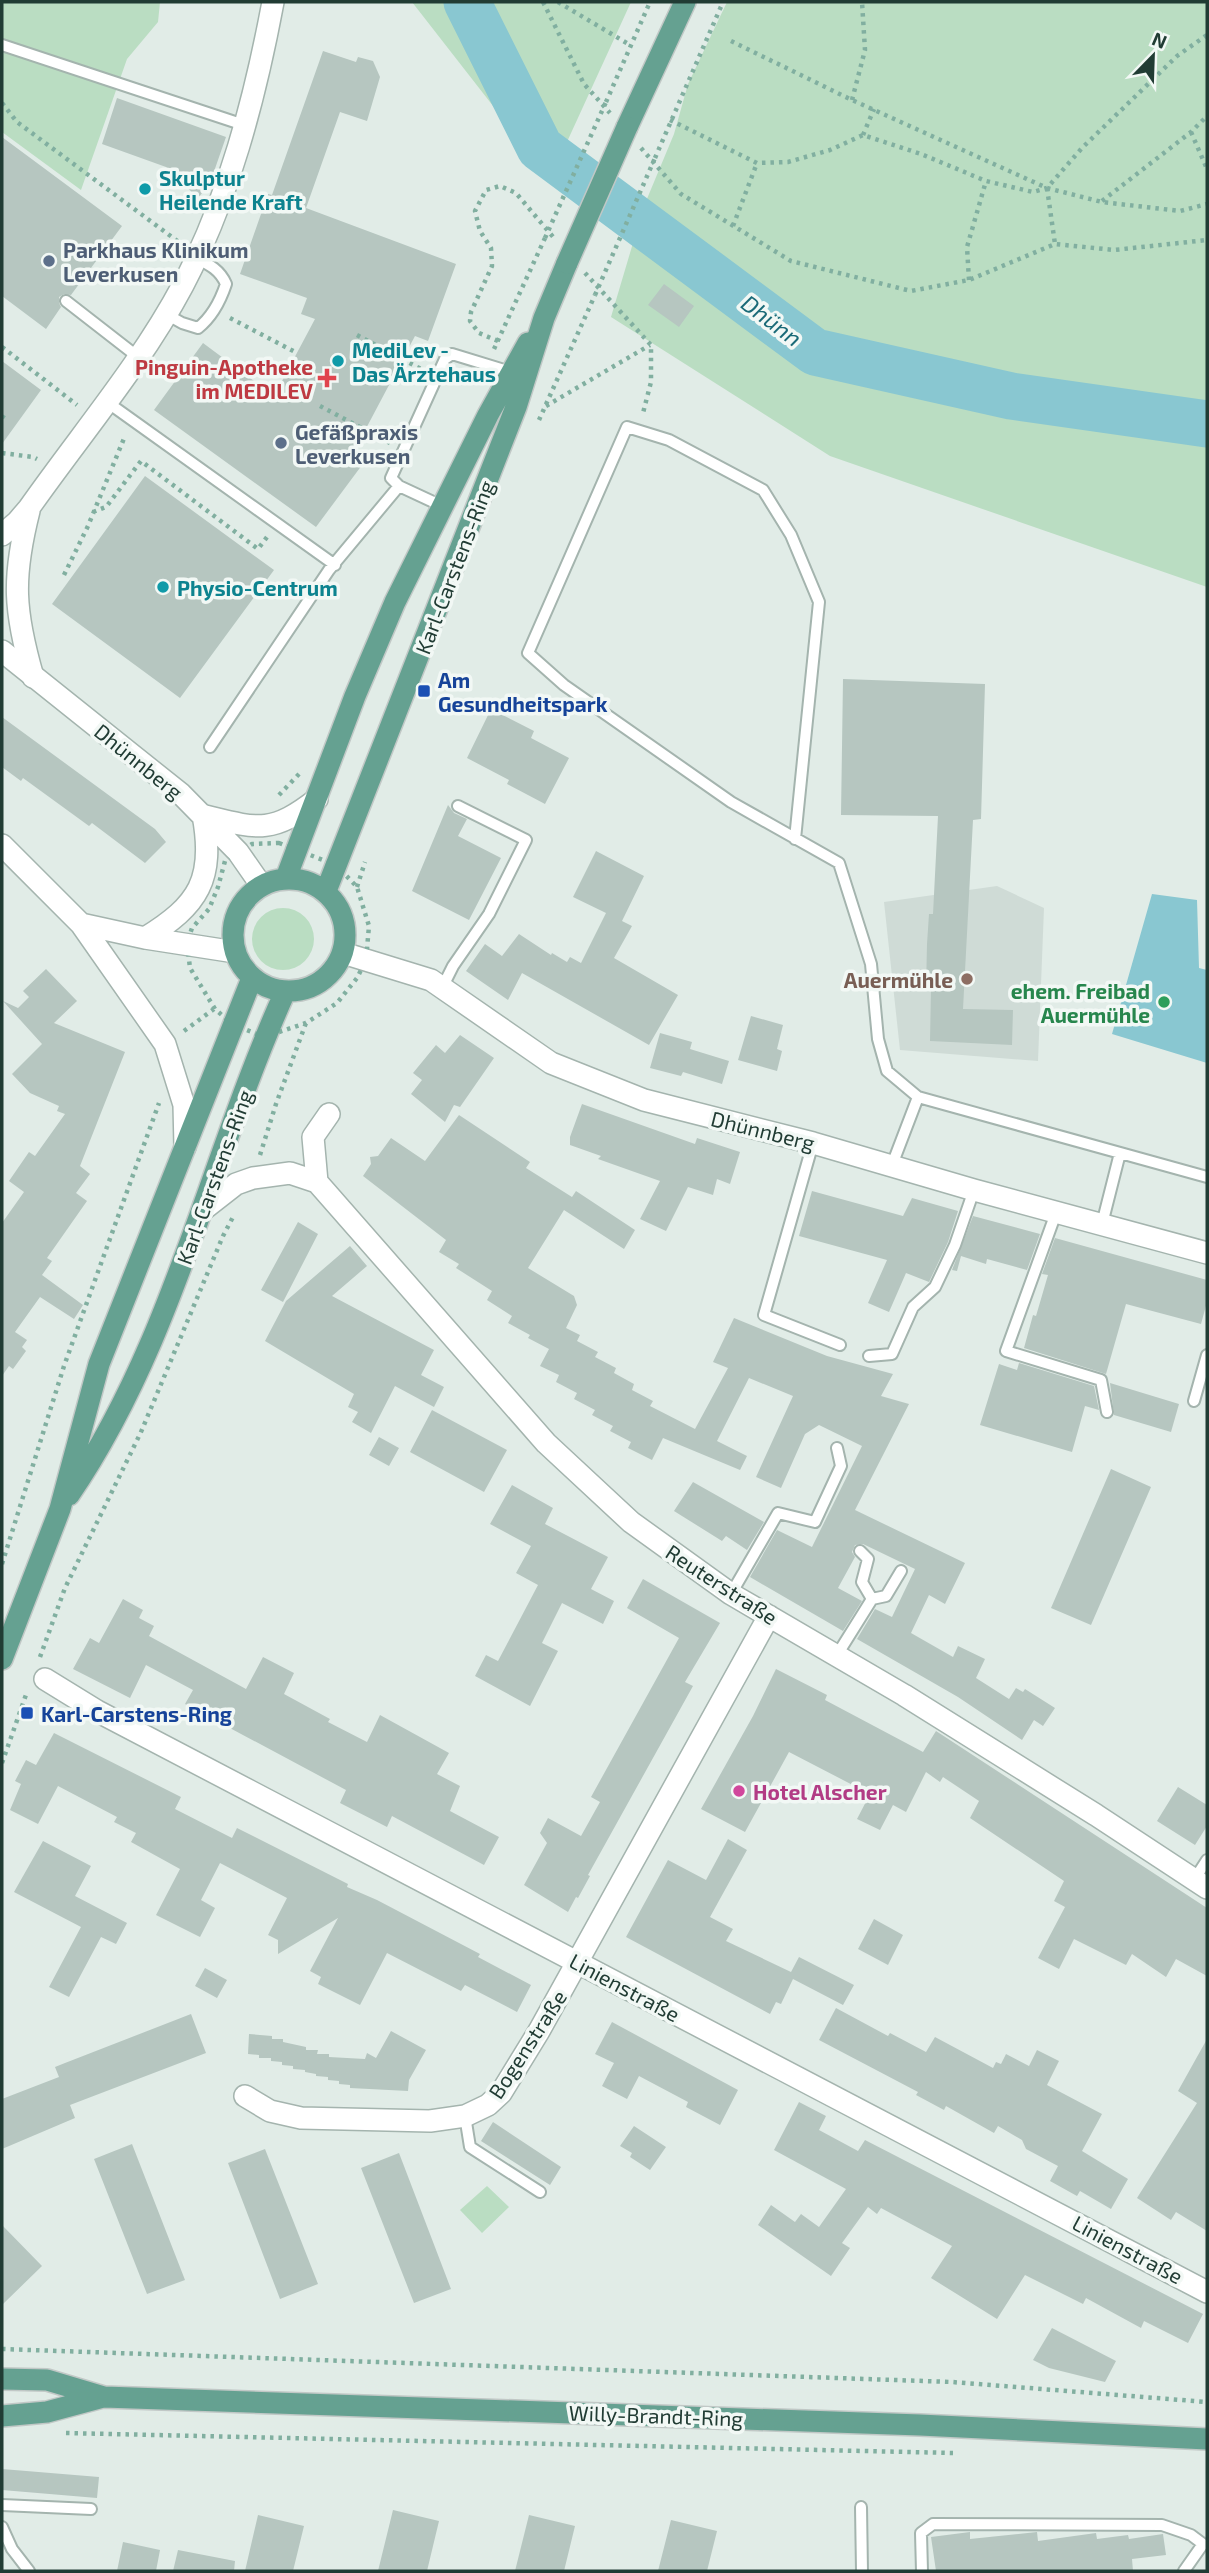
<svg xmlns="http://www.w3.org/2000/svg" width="1209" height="2573" viewBox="0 0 1209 2573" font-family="'Exo 2',sans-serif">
	<rect width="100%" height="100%" fill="#e1ece7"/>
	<path fill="#cfdbd6" d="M997,886l47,22 -6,153 -138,-11 -16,-148z"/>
	<path fill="#baddc2" d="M2,2h158l-2,20 -31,37 -46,131 -79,-58z
		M412,2h219l-81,177z
		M727,2h480v585l-377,-131 -219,-139 33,-111 30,-72 14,-50z
		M252 939a31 31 0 1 1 62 0a31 31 0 1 1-62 0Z
		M487,2186l22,21 -27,26 -22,-23z"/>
	<path fill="#89c7d1" d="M1152,894l45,6 2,68 8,2v93l-95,-29z"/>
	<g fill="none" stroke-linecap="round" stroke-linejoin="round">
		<path stroke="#89c7d1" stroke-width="47" d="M467,2l73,146 275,204 196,44 196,28"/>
	</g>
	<path fill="#b6c6c0" d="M323,51l33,11 2,-5 15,4 7,16 -13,44 -27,-9 -34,96 150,56 -28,77 -13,-5 -62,117 12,8 -49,66 -162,-117 49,-67 71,53 41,-77 -14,-5 6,-16 -67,-24 28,-80 4,1z
		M117,98l109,39 -16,46 -12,15 -32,-31 -64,-23z
		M2,137l120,89 -51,69 -7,-1 -5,3v6l2,4 -15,22 -44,-33z
		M664,284l30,22 -15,21 -31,-22z
		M2,361l39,29 -39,54z
		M145,476l129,94 -94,128 -128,-94z
		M843,679l142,5 -4,135 -8,1 -10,189 50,1 -1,35 -82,-4 1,-52h-5l1,-45 2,-30h4l5,-98 -97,-1z
		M491,709l43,22 -3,7 38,20 -24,46 -38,-20 2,-4 -42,-22z
		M2,717l153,112 11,13 -21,21 -53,-40 -3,3 -66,-48 -2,3 -19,-14z
		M448,805l6,8 13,6 -9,17 43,22 -32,62 -57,-29z
		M596,851l48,25 -22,45 10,5 -18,32 64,37 -29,50 -127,-72 -14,27 -42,-29 19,-27 17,12 17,-22 32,21 1,-2 15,9 3,-5 11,6 25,-50 -33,-16z
		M46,969l31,32 -23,22 71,29 -45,114 10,8 -14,19 11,8 -40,57 5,3 -10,14 41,30 -9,14 -34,-22 -25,35 12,8 -5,7 4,4 -13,18 -4,-3 -7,10v-153l22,-31 -15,-11 20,-29 6,4 30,-42 -8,-3 2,-5 -29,-13 -18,-19 30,-30 -39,-43 15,7 11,-11 -6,-6z
		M751,1016l32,9 -6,24 5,2 -5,20 -39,-11z
		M660,1033l32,9 -2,7 39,12 -7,23 -39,-12 -2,4 -31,-8z
		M460,1035l34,23 -34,49 -6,-2 -9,17 -34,-28 11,-14 -9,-7 23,-28 9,8z
		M582,1104l113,40 2,-6 43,14 -10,32 -13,-5 -4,16 -25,-8 -22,44 -26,-12 20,-38 -62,-22 3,-3 -31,-11v-8z
		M459,1115l71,47 -4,6 46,29 4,-6 59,39 -11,19 -60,-39 -36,58 46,28 3,9 -11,23 14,7 -3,6 21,11 -3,5 21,11 -2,5 20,11 -2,6 21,11 -3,5 45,23 33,-61 -15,-6 21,-44 93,38 66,18 -12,22 28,8 -54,106 110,53 -20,41 -16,-9 -18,38 42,24 5,-11 27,13 -9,19 33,21 7,-11 7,4 2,-3 30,19 -12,18 -9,-6 -12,20 -64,-43 -101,-58 18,-30 17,8 23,-48 -52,-25 -8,1 -3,7 3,5 -17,31 24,13 -19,30 -93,-54 27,-47 35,17 50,-101 -43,-21 -14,9 -24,54 -25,-11 37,-81 -44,-18 -32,63 30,15 -7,14 -77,-32 -11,22 -24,-12 3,-6 -21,-11 3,-5 -21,-11 3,-5 -21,-11 3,-6 -21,-11 3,-7 -19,-9 9,-17 -21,-11 2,-3 -22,-12 4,-7 -25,-16 5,-9 -36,-23 3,-4 -20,-12 7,-12 -83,-64 8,-12 -1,-7 8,-1 13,-18 34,23z
		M812,1191l91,25 9,-18 46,13 -10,31 -19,40 -23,-9 -17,39 -21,-9 19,-43 -88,-24z
		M973,1216l67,18 -13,36 -40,-11 -1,5 -25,-8 -4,15 -5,-1z
		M298,1222l20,12 -35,68 -22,-12z
		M1055,1238l152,42v22l-6,22 -75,-20 -20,70 -82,-26 9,-33 3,1 12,-41 -6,-1z
		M350,1246l17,20 -35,30 102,54 -13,25 23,12 -10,20 -39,-21 -24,47 -19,-11 6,-10 -10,-5 6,-13 -89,-53 21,-40z
		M1019,1363l75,23 5,24 -14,-4 -13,46 -92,-27 19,-61 18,6z
		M1110,1383l69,21 -8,28 -57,-17z
		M432,1410l75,40 -23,42 -74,-40z
		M379,1437l20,11 -10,18 -20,-11z
		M1111,1469l40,18 -60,138 -40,-17z
		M693,1482l71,40 -17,28 -21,-14 -4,5 -48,-30z
		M512,1485l41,23 -8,16 63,33 -17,32 23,12 -11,23 -41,-21 -20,40 16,8 -28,55 -55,-30 11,-21 12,6 40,-76 -22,-12 15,-27 -41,-22z
		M643,1579l77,44 -35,59 8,4 -105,189 2,1 -12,22 -2,-1 -8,15 -44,-27 23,-42 -7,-10 8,-15 33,18 19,-34 -9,-5 88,-159 -52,-30z
		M123,1599l20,11 -4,8 15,8 -5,10 97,53 17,-32 31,16 -10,21 46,25 -2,3 39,20 13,-27 69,38 -12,21 23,12 -10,25 49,26 -15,28 -92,-49 -5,11 -47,-24 6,-13 -161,-86 8,-14 -47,-25 -16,33 -57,-29 17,-31 9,5z
		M776,1669l51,26 -2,5 98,52 13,-21 271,177v68l-31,-17 -10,18 -34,-23 -6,11 -52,-26 -15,30 -21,-11 27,-51 -11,-6 10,-20 -94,-63 9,-17 -36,-24 -3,5 -14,-10 -20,40 -13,-7 -13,25 -23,-11 13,-25 -81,-42 -44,80 -44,-23 52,-93z
		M54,1733l127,64 -6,12 57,29 5,-10 111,56 -1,3 30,13 103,54 -2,3 53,28 -14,27 -52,-27 -4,6 -74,-38 -27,52 -42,-21 3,-7 -11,-6 28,-53 -60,36v-14l-10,-5 19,-37 -67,-35 -19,37 14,8 -15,29 -44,-22 24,-46 -49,-27 5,-9 -22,-11 3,-5 -59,-31 -20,38 -28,-14 11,-26 -6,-3 11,-21 10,5z
		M1178,1787l29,18v21l-12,19 -38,-24z
		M728,1839l19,11 -37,67 23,12 -7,12 65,31 8,-15 55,28 -11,20 -50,-26 -12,25 -5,-2 -6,12 -144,-77 42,-77 38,20z
		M43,1841l48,25 -16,30 52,27 -11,21 -15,-7 -32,60 -20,-10 32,-60 -67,-35z
		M874,1919l29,16 -15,30 -30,-16z
		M205,1968l22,12 -10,18 -22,-12z
		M836,2008l52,28 2,-3 36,19 9,-15 58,31 3,-6 5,2 5,-10 23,12 8,-16 22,11 -12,24 55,29 -20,37 46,28 -17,30 -31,-18 -3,5 -27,-15 8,-15 -32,-17 -4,-9 -24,-14 -4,7 -48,-27 -2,4 -28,-15 2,-3 -99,-52z
		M191,2014l15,39 -136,52 5,13 -73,31v-50l57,-22 -4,-10 10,-4z
		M612,2022l126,68 -18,35 -34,-18 2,-5 -49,-26 -12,23 -25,-13 12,-23 -19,-9z
		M391,2031l35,19 -17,30 -1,11 -58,-3v-3l-11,-1v-3l-11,-1v-3l-12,-1v-2l-11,-2v-2l-12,-1v-3l-11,-1v-3l-11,-1v-3h-12v-3l-11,-1 1,-20 23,2v3h11v3l23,5v3h12l-1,4h12v3l36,2 2,-6 9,5z
		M1207,2039v192l-31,-19 -5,8 -34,-22 60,-95 -19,-12z
		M799,2102l27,14 -7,14 39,21 7,-11 338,174 -15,29 -44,-22 -3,7 -55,-30 -3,6 -58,-29 -28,44 -66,-41 21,-32 -71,-38 -4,6 -9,-7 -26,36 8,5 -19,28 -73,-51 13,-20 24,17 6,-8 18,13 27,-38 -72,-39z
		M493,2122l68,45 -11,18 -69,-44z
		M634,2126l32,21 -16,23 -20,-13 2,-4 -12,-7z
		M132,2144l53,136 -38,14 -53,-135z
		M265,2149l53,135 -38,15 -52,-136z
		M399,2153l52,136 -37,14 -53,-135z
		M2,2225l40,41 -40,39z
		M1052,2328l64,33 -11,21 -56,-14 -16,-8z
		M2,2469l97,8 -2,21 -95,-8z
		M393,2510l46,11 -12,50h-49z
		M258,2515l46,11 -11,45h-48z
		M529,2515l46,11 -11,45h-49z
		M671,2520l46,11 -10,40h-49z
		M970,2532v7l67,-7 1,9 58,-8 1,6 31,-4 1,4 34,-5 3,21 -34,4 1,12h-197l-5,-34z
		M123,2542l37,8 -4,21h-39z
		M178,2550l57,11 -1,10h-61z"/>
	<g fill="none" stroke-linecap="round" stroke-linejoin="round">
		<defs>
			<path id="service" d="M2,45l242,80
				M66,301l72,56
				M166,314l16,9 16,5c14,-11 22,-26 28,-44 -6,-14 -16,-19 -30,-26
				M107,402l228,163
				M399,486l43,20
				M210,747l119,-177 70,-84 -8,-8 54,-119 7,-5 59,18
				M795,839l24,-237 -28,-67 -28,-45 -94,-50 -42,-13 -99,226 36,32 167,117 108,61 32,101 7,75 9,32 31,26
				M443,986l10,-20 36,-52 37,-74 -68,-34
				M813,1143l-49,172 76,30
				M892,1165l26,-68 289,80
				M1056,1213l-50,138 95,29 6,32
				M1102,1224l18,-71
				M869,1356l23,-2 21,-47 22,-20 20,-42 19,-55
				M1194,1401l13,-46
				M731,1594l47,-81 37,9 26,-56 -4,-18
				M872,1599l14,-3 15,-25
				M837,1655l35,-56 -10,-17 6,-23 -8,-8
				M1194,1880l13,-20
				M465,2116l5,31 70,45
				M2,2505l89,4
				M861,2507l1,64
				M2,2527l10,22 17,22
				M922,2571l-1,-38 12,-9 229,1 29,10 12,9 -19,27"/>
			<path id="minor" d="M29,511c-17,67 -15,100 4,166
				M2,535l15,-13 12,-14c52,-74 112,-144 154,-223 46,-87 72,-187 90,-283
				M317,1182l-4,-45 16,-23
				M204,1209l32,-25 17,-6 37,-5 27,9 229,261 85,79 100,72 173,101 192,120 111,73
				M45,1679l52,32 1110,581
				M245,2096l25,15 31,7 129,3 35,-5 23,-11 13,-12 38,-62 230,-415"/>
			<path id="tertiary" d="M2,651l179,143 57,58 23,33
				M205,816c53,13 67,18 112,-17
				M2,845l79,79 84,120 19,61 1,42
				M81,924l64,14 90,14
				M145,938c54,-33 70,-59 58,-123
				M343,953l88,27 120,83 93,37 169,43 161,47 233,63"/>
			<path id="primary" d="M627,127l58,-125
				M286,878l69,-182 40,-94 93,-187 40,-72
				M233 935a56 56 0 1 1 112 0a56 56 0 1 1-112 0Z
				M326,891l190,-484 28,-89 23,-55
				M69,1495c104,-152 141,-337 216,-503
				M2,1659l58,-150 39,-145 153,-386
				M2,2379l45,1 57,17 816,28 287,14
				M2,2416l45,-4 56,-15"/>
		</defs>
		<use href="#service" stroke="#a4b4ae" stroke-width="14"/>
		<use href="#minor" stroke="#a4b4ae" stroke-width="24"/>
		<use href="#tertiary" stroke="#a4b4ae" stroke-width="24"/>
		<use href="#primary" stroke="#c1c8c6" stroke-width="24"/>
		<path stroke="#81afa0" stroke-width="4.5" stroke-dasharray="3.5 5" stroke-linecap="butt" d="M543,2l41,82 26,29
			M558,2l72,43
			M731,41l121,59 195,88 55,14 78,9 27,-7
			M852,100l13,-50 -3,-48
			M606,102l44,-100
			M2,103l15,19 163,121
			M670,120l87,43 31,-1 42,-12 33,-15 58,19 65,27 47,11 14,-4 35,-40 95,-92 30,-21
			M1191,132l16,37
			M863,135l11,-26
			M641,148l40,46 110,67 120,30 58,-11 86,-36 59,6 93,-10
			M655,158l68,-156
			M1047,188l8,56
			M1102,201l89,-69 16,-16
			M733,226l24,-63
			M585,273l66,72v37l-8,31
			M969,280l-2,-33 19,-66
			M230,318l67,35
			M357,335l64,34
			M498,341l-19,-8 -9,-12 1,-9 21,-46 -1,-18 -11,-17 -5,-20 11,-21 14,-4 16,7 38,45
			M2,347l75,58
			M494,349l51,-111
			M320,406l70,37
			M546,406l104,-61
			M2,418l2,-3
			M539,420l56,-125
			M2,453l31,4 4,2
			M93,512l13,-5 35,-46 117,88 9,-12
			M64,575l24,-49 37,-90
			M279,795l21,-22
			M279,843l57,22 21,22 12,39 -3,34 -9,18 -20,25 -31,20 -42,14 -32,-13 -17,-15 -25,-41 -3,-25 5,-15 17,-19 9,-22 7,-26 27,-17z
			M357,887l8,-25
			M184,1031l30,-22
			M260,1155l16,-51 30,-81
			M2,1564l62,-198 95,-263
			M40,1657l25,-69 76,-156 82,-196 10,-19
			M2,1763l25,-71
			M2,2349l950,33 255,20
			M66,2433l887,20"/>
		<use href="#service" stroke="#fff" stroke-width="10"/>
		<use href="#minor" stroke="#fff" stroke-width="21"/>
		<use href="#tertiary" stroke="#fff" stroke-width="21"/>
		<use href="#primary" stroke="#65a191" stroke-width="21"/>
		<defs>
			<path id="primary-bridge" d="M567,263l60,-136"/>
		</defs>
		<use href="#primary-bridge" stroke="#c1c8c6" stroke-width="24" stroke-linecap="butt"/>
		<path stroke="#81afa0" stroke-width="4.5" stroke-dasharray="3.5 5" stroke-linecap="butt" d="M545,238l61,-136
			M595,295l60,-137"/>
		<use href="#primary-bridge" stroke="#65a191" stroke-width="21"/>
	</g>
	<g fill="#0f9aa8" stroke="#f2f8f5" stroke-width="2.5">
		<circle cx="145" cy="189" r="7"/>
		<circle cx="338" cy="361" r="7"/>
		<circle cx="163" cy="587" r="7"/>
	</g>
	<g fill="#5c6f8a" stroke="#f2f8f5" stroke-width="2.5">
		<circle cx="49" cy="261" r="7"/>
		<circle cx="281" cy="443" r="7"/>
	</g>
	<path fill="#e0444e" stroke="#f2f8f5" stroke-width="2.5" d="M323.5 367.5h7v7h7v7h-7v7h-7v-7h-7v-7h7z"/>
	<g fill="#1a4fb4" stroke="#f2f8f5" stroke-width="2.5">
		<rect x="417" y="684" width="14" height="14" rx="3.5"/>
		<rect x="20" y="1706" width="14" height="14" rx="3.5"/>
	</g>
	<circle fill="#8d6e63" stroke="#f2f8f5" stroke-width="2.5" cx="967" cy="979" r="7"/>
	<circle fill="#2e9e5b" stroke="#f2f8f5" stroke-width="2.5" cx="1164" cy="1002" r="7"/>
	<circle fill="#d1479c" stroke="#f2f8f5" stroke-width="2.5" cx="739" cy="1791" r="7"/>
	<g text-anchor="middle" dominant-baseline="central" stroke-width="7" stroke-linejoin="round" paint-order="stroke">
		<g font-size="21" font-weight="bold" fill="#0d838f" stroke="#f2f8f5" text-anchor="start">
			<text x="159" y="177">Skulptur<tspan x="159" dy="24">Heilende Kraft</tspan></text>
			<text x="352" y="349">MediLev -<tspan x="352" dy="24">Das Ärztehaus</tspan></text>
			<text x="177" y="587">Physio-Centrum</text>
		</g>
		<g font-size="21" font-weight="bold" fill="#4e5e75" stroke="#f2f8f5" text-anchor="start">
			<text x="63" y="249">Parkhaus Klinikum<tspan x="63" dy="24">Leverkusen</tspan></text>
			<text x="295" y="431">Gefäßpraxis<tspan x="295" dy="24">Leverkusen</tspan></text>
		</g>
		<g font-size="21" font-weight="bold" fill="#be3a42" stroke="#f2f8f5" text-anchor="end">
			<text x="313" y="366">Pinguin-Apotheke<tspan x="313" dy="24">im MEDILEV</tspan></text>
		</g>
		<g font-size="21" fill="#213c34" stroke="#f2f8f5">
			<text transform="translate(454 567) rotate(-69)">Karl-Carstens-Ring</text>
			<text transform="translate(139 761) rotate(39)">Dhünnberg</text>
			<text transform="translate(763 1130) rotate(14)">Dhünnberg</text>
			<text transform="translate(214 1177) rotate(-70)">Karl-Carstens-Ring</text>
			<text transform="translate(722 1584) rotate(33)">Reuterstraße</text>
			<text transform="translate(625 1987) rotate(28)">Linienstraße</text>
			<text transform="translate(527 2044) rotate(-57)">Bogenstraße</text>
			<text transform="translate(1128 2249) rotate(28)">Linienstraße</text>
			<text transform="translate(656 2415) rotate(2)">Willy-Brandt-Ring</text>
		</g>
		<g font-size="21" font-weight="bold" fill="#164399" stroke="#f2f8f5" text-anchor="start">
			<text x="438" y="679">Am<tspan x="438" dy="24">Gesundheitspark</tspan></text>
			<text x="41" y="1713">Karl-Carstens-Ring</text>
		</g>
		<g font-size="21" font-weight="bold" fill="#785e54" stroke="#f2f8f5" text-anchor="end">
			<text x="953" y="979">Auermühle</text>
		</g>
		<g font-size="21" font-weight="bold" fill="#27864d" stroke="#f2f8f5" text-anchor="end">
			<text x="1150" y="990">ehem. Freibad<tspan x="1150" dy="24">Auermühle</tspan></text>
		</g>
		<g font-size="21" font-weight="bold" fill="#b23c85" stroke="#f2f8f5" text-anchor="start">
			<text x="753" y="1791">Hotel Alscher</text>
		</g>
		<g font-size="23" font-style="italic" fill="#1b6b78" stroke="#f2f8f5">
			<text transform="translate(772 320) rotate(37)">Dhünn</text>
		</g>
	</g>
	<rect width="1209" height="2573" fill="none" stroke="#213c34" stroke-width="7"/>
	<g transform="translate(1153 56) rotate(23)" stroke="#f2f8f5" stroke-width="5" paint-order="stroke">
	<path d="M0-5L12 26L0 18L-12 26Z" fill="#213c34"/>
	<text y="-10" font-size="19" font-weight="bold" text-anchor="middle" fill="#213c34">N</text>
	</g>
</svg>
